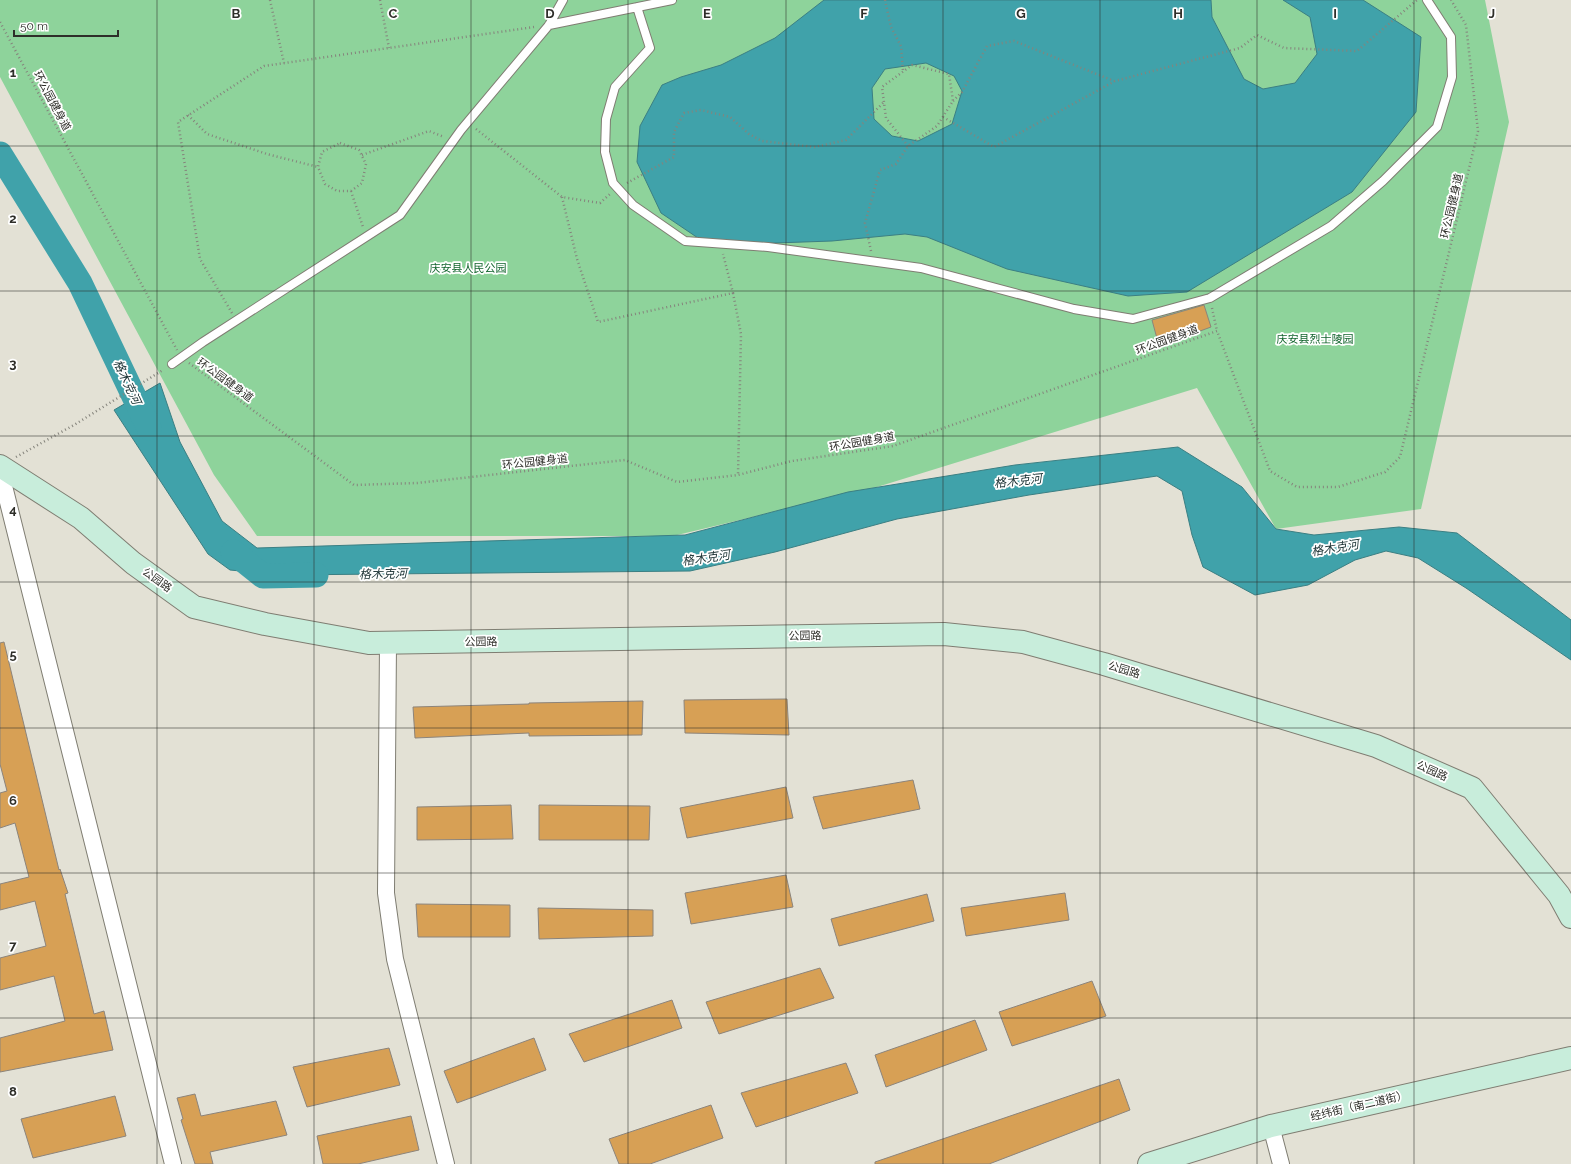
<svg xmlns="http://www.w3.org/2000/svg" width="1571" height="1164" viewBox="0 0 1571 1164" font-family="Raleway,'Noto Sans SC',sans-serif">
	<rect width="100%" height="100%" fill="#e3e1d5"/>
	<path fill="#8ed39b" d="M0,0h1485l24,122 -88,387 -145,20 -79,-141 -320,99 -204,49h-416l-43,-61 -214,-398z"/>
	<path fill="#40a2aa" stroke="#3b7f83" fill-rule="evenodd" d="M824,0h387l1,17 32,62 19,10 32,-6 22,-29 -7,-37 -27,-17h80l58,37 -5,75 -64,80 -165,100 -59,4 -121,-27 -80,-32 -22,-3 -73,7 -86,3 -48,-6 -37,-25 -24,-51 3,-36 22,-41 19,-8 40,-12 54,-27zM926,63l28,13 8,15 -10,33 -34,17 -26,-5 -18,-17 -2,-31 13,-19z
		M160,383l20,59 42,79 35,27 428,-13 163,-43 167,-27 163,-18 64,40 34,42 38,6 85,-8 58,6 114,87v40l-105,-72 -48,-30 -32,-7 -31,9 -47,25 -53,10 -52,-28 -11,-32 -10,-44 -25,-15 -128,19 -132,24 -122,33 -85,19 -408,4 -52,-5 -22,-16 -94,-144z"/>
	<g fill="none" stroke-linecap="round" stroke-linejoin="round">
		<path stroke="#40a2aa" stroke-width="25" d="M0,154l80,129 69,145
			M233,552l30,24 53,-1"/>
	</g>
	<path fill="#d7a055" stroke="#8c847b" d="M1204,305l7,22 -52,19 -7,-26z
		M4,642l55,228 1,-1 8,24 -3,1 29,120 10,-3 9,39 -113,22v-34l65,-17 -11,-45 -54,14v-32l46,-12 -11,-45 -35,9v-26l29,-7 -14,-54 -15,5v-35l7,-2 -7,-27v-121z
		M787,699l2,36 -104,-2 -1,-33z
		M643,701l-1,34 -113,1v-3l-114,5 -2,-31 116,-3v-1z
		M913,780l7,29 -97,20 -10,-32z
		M786,787l7,31 -106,20 -7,-30z
		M511,805l2,34 -96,1v-33z
		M539,805l111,1 -1,34h-110z
		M786,875l7,32 -102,17 -6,-31z
		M1065,893l4,27 -103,16 -5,-28z
		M927,894l7,27 -95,25 -8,-27z
		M416,904l94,1v32h-92z
		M538,908l115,2v26l-114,3z
		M820,968l14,30 -115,36 -13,-32z
		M1092,981l14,35 -94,30 -13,-34z
		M672,1000l10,28 -98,34 -15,-28z
		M975,1020l12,30 -101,37 -11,-32z
		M534,1038l12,32 -89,33 -13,-32z
		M389,1048l11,37 -93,22 -14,-40z
		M846,1063l12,30 -102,34 -15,-34z
		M1119,1079l11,31 -141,54h-114v-2z
		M195,1094l6,22 75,-15 11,34 -77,17 3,12h-18l-14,-44 2,-1 -6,-21z
		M115,1096l11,40 -93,22 -12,-39z
		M711,1105l12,33 -73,26h-31l-10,-25z
		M411,1116l8,34 -61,14h-35l-6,-28z"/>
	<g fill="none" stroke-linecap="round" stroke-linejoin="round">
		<defs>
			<path id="lane" d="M637,7l13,41 -35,39 -9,32 -1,33 8,31 20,22 52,36 83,6 153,21 153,41 59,10 77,-21 121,-72 52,-45 54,-54 15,-50 -1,-40 -24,-37
				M549,25l123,-25
				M172,364l31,-22 197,-127 61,-85 88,-105 14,-25"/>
			<path id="street" d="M0,470l173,694
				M388,643l-2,250 9,66 51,205
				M1271,1126l10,38"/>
			<path id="secondary" d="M0,466l81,52 52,45 61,44 71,17 104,19 575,-9 79,8 81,22 272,82 96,42 87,107 12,22
				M1149,1164l122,-38 300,-68"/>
		</defs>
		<use href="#lane" stroke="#7f7d72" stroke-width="10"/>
		<use href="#street" stroke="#7f7d72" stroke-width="18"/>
		<use href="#secondary" stroke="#7f7d72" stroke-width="24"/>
		<path stroke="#85847c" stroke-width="2.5" stroke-dasharray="1 3" stroke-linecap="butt" d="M270,0l14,63
			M380,0l9,48
			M885,0l6,27 10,19 2,25
			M0,22l177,328
			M953,101l9,-9 25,-46 27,-5 100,40
			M188,115l19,19 60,20 51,13
			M943,117l51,30 121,-66 125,-33 17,-13 27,13 73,3 60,-51
			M476,129l86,68 38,6 10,-9
			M340,143l19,7 7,14 -4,19 -11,8h-14l-12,-7 -7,-17 4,-15z
			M362,155l67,-24 15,6
			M627,183l47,-26v-25l10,-19 17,-3 29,7 19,17 13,7 53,6 31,-7 38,-38
			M351,191l12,36
			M562,197l15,62 21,63 135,-29 -10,-39
			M871,251l-6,-28 15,-53 16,-6 12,-18 29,-20 16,-25 -4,-27 -37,-9 -30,22 4,31 22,28
			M733,293l8,41 -3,141
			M1212,308l5,23
			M232,313l-32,-54 -22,-137 86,-56 270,-39
			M189,363l165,122 63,-2 208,-23 52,22 61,-7 54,-14 101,-15 324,-115 53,140 27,16h41l47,-15 15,-15 78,-326 -12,-106 -15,-25
			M16,457l58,-32 89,-55"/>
		<use href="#lane" stroke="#fff" stroke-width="8"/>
		<use href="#street" stroke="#fff" stroke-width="16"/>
		<use href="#secondary" stroke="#c8eddb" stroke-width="22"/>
	</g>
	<path fill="none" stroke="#2e2e29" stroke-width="1" stroke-opacity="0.55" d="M157,0v1164M314,0v1164M471,0v1164M628,0v1164M786,0v1164M943,0v1164M1100,0v1164M1257,0v1164M1414,0v1164M0,146h1571M0,291h1571M0,436h1571M0,582h1571M0,728h1571M0,873h1571M0,1018h1571"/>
	<g text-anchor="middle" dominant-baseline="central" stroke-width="3.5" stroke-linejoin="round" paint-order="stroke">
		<g font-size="11" fill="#2e2e29" stroke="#fff">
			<text transform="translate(52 101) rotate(62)">环公园健身道</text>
			<text transform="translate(1452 206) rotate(-77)">环公园健身道</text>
			<text transform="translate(1167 340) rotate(-20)">环公园健身道</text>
			<text transform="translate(225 380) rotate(36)">环公园健身道</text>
			<text transform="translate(862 442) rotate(-10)">环公园健身道</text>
			<text transform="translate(535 462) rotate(-6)">环公园健身道</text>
			<text transform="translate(157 580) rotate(36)">公园路</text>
			<text transform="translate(805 636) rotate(-1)">公园路</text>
			<text transform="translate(481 642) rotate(-1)">公园路</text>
			<text transform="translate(1124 670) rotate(16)">公园路</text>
			<text transform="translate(1432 771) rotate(24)">公园路</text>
			<text transform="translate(1359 1106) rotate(-13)">经纬街（南二道街）</text>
		</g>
		<g font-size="11" fill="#13652e" stroke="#fff">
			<text x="468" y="268">庆安县人民公园</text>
			<text x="1315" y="339">庆安县烈士陵园</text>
		</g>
		<g font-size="12" font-style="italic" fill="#203638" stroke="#fff">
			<text transform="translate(127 382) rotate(65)">格木克河</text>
			<text transform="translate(1018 481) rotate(-6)">格木克河</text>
			<text transform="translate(1335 548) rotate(-9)">格木克河</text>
			<text transform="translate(706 558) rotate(-8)">格木克河</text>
			<text transform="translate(383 574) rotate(-1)">格木克河</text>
		</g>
	</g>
	<g font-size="13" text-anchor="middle" font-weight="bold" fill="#2e2e29" stroke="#fff" stroke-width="3.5" stroke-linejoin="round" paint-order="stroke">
		<text x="236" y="18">B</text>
		<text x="393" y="18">C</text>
		<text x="550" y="18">D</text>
		<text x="707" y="18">E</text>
		<text x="864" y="18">F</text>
		<text x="1021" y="18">G</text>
		<text x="1178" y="18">H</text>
		<text x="1335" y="18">I</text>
		<text x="1492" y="18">J</text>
		<text x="13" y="77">1</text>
		<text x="13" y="223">2</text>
		<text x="13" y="368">3</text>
		<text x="13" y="514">4</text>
		<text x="13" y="659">5</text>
		<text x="13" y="805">6</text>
		<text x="13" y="950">7</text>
		<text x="13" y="1096">8</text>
	</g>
	<path d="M14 30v6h104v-6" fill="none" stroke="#2e2e29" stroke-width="2"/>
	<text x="20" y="30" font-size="12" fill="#2e2e29" stroke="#ffffff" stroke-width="3" paint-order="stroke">50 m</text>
</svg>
